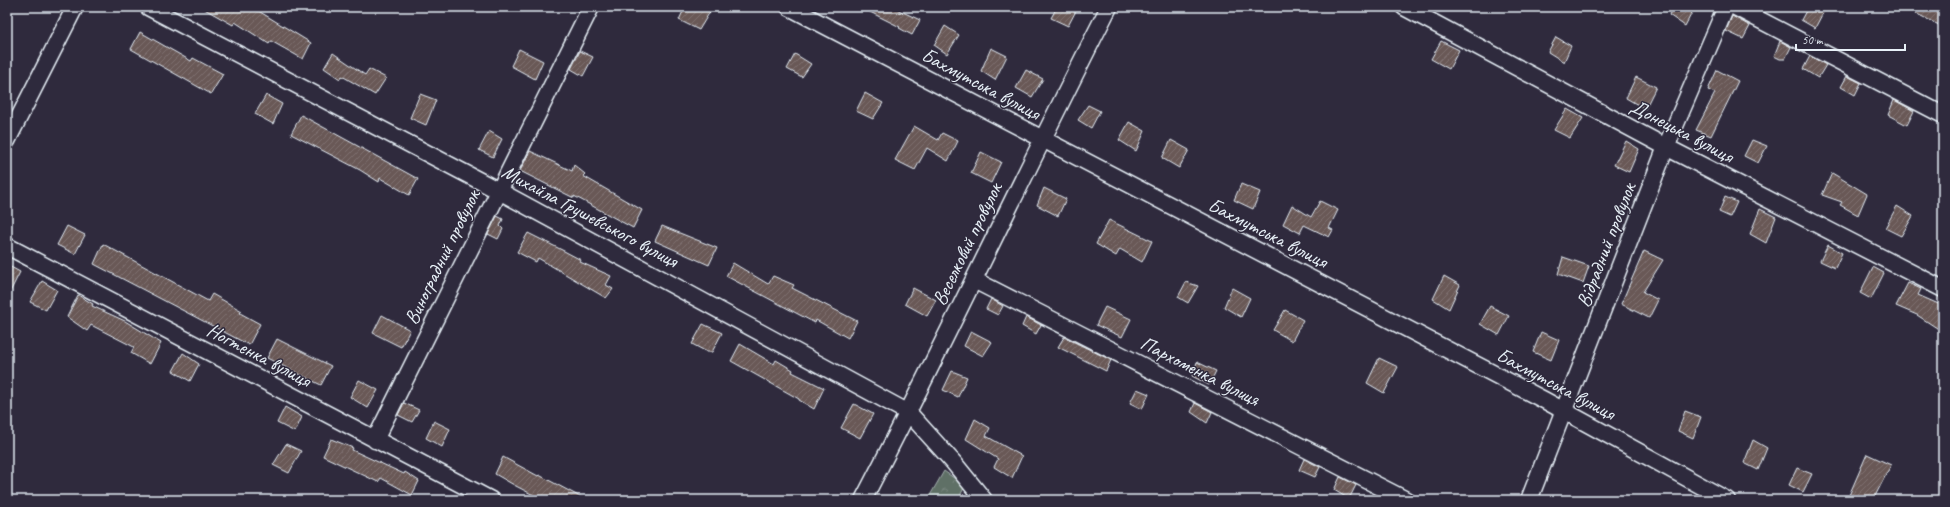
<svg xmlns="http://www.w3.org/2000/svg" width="1950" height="507" viewBox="0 0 1950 507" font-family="Caveat,sans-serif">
	<defs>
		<pattern id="park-crowns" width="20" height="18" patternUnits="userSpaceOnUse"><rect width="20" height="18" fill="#5f6f66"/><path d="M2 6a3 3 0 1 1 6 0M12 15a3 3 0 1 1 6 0" fill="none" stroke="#76847d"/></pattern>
		<pattern id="building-hatch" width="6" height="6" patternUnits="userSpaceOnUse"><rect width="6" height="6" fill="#695857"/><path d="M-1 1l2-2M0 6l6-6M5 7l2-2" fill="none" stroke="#7e7070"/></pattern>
	</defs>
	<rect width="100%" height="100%" fill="#2f2a3d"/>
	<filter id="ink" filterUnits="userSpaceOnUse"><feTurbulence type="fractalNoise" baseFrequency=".025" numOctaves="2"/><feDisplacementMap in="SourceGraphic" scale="8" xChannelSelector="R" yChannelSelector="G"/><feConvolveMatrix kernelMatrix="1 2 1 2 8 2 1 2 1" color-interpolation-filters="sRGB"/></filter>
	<g filter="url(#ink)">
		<path fill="url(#park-crowns)" stroke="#a4b0af" d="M944,471l21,15 -7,14h-27l-3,-1z"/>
		<path fill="url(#building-hatch)" stroke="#e8f1f8" d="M201,7h51l59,36 -8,16 -32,-18 -2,3 -34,-22 -2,3z
			M685,7h19l7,3 -12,20 -20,-10z
			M860,7h32l28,13 -8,15 -13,-7 1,-1z
			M1057,7h21l-10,19 -17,-8z
			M1673,7h22l-10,19 -16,-11z
			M1808,7h18l-11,21 -14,-8z
			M1903,7h40v20z
			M1732,16l18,10 -7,13 -17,-8z
			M945,26l14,9 -12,19 -13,-9z
			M140,32l51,29 2,-3 30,16 -12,20 -80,-45z
			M1556,37l15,9 -7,16 -16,-10z
			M1441,41l18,9 -10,19 -18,-10z
			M1780,41l11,6 -6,12h-5l-6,-3z
			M991,48l16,8 -12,24 -14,-9z
			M519,49l24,12 -8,18 -24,-13z
			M580,51l13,6 -10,19 -12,-7z
			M333,53l32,22 4,-6 17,9 -11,17 -33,-19 -2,3 -16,-11z
			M795,54l16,10 -9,13 -15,-8z
			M1810,56l16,9 -8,13 -15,-9z
			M1026,70l17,9 -11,18 -16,-9z
			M1717,70l21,11 -27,55 -15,-6 19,-37 -7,-3z
			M1847,76l14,7 -6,12 -14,-8z
			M1636,77l20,10 -11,22 -19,-11z
			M865,93l18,10 -10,16 -17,-8z
			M420,94l16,6 -10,25 -16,-7z
			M266,95l16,9 -9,20 -18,-10z
			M1894,100l20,11 -7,14 -19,-10z
			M1088,105l12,6 -9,17 -13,-8z
			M1567,109l16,9 -13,20 -16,-8z
			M301,115l117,64 -9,16 -29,-17 -1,4 -19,-12 -69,-36z
			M1129,122l16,9 -9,20 -17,-11z
			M914,126l24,14 4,-7 16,8 -10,20 -21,-13 -12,22 -20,-10z
			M489,131l13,8 -9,18 -14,-7z
			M1171,140l18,10 -10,18 -17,-10z
			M1752,140l15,6 -9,17 -14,-7z
			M1626,141l13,8 -10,23 -15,-7z
			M530,151l42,20 2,-6 11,9 -2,2 59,34 -9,18 -59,-32v2l-54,-27z
			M981,152l20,10 -10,21 -20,-10z
			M1832,173l35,21 -9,21 -18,-10 2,-3 -20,-7z
			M1241,184l19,8 -7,17 -19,-9z
			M1044,188l22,11 -8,17 -21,-11z
			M1725,197l12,5 -7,15 -11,-5z
			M1320,201l18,9 -9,18 4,2 -4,7 -25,-12 -4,8 -17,-9 9,-19 19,12z
			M1897,206l16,10 -12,20 -16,-8z
			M1760,209l16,8 -10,26 -16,-9z
			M497,216l6,3 -3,7 3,3 -5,10 -10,-5z
			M1109,220l43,21 -10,21 -22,-13 -4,7 -20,-12z
			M67,226l18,9 -10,19 -18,-9z
			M662,226l55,22 -8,17 -54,-24z
			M528,233l36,18 17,9 -1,2 31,14 -5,9 7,4 -7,9 -68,-40 -2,4 -19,-10z
			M103,244l105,57 4,-7 30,17 -2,2 20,11 -11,21 -155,-81z
			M1828,245l14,8 -7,15 -15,-7z
			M1644,251l19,9 -20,32 15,8 -9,18 -28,-14z
			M1563,257l26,9 -6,17 -25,-9z
			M733,263l35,21 5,-8 21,9 -2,3 65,33 -9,17 -32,-18 -1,3 -89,-47z
			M7,265l13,7 -13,26z
			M1873,267l11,6 -13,26 -11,-6z
			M1444,276l16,9 -11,24 -16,-10z
			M42,281l15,9 -11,20 -16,-8z
			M1186,282l12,4 -10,17 -10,-6z
			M1908,283l13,6 -3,6 25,11v26l-26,-17 -21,-9z
			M913,288l23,12 -9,16 -22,-12z
			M1232,288l18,10 -9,19 -17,-10z
			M78,295l15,9 -1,2 33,15 36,22 -11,21 -19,-11 3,-6 -43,-22 -4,6 -20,-14z
			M991,299l12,7 -5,9 -12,-6z
			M1490,306l19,10 -10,19 -19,-11z
			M1105,307l26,12 -9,18 -26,-12z
			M1285,310l18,10 -11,21 -19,-11z
			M382,315l28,15 -9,17 -28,-14z
			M1026,317l15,8 -5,9 -14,-8z
			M703,324l19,9 -10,19h-5l-15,-8z
			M971,331l21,11 -9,14 -19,-10z
			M1541,332l18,8 -8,20 -18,-8z
			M1064,337l47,23 -5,11 -48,-24z
			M277,339l54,27 -10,19 -54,-27z
			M740,344l34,20 2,-4 17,10 -1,2 32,16 -10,21 -15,-9v-1l-68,-38z
			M183,353l16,11 -9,17 -17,-10z
			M1379,358l19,9 -14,26 -17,-10z
			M1197,362l19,9 -7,14 -17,-9z
			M952,371l15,6 -9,20 -15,-7z
			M359,380l19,10 -10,18 -18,-11z
			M1137,389l12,5 -7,15 -12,-6z
			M404,403l15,7 -7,12 -14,-7z
			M1195,403l17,9 -5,11 -16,-11z
			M854,404l19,10 -13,24 -19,-10z
			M285,407l17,10 -7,15 -18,-9z
			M1685,411l16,6 -8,21 -15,-7z
			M975,419l15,9 -4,8 36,20 -10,22 -18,-11 4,-8 -32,-20z
			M434,421l16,8 -8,18 -16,-9z
			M331,439l22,9 -1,2 52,24 1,-2 14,9 -7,14 -31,-17 -3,4 -55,-26z
			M1753,440l14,8 -9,22 -14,-7z
			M286,444l15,7 -12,22 -16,-8z
			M1867,454l24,11 -18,35h-26z
			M503,457l35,19 1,-1 47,25h-43l-29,-15 -19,-11z
			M1304,459l16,8 -5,10 -16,-7z
			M1797,468l15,6 -9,18 -14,-7z
			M1340,477l16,8 -7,14 -15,-9z"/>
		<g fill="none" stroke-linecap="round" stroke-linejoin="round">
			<defs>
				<path id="minor" d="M148,7l351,184 410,222 45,50 30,37
					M789,7l755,393 183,100
					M1404,7l262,140 277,142
					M1735,7l208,108
					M7,141l68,-134
					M7,246l484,254
					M974,280l432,220
					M375,440l216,-433
					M863,500c85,-163 162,-329 246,-493
					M1529,500l137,-353 60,-140"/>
			</defs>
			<use href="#minor" stroke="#e8f1f8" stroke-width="19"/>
			<use href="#minor" stroke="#2f2a3d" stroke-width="16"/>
		</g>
	</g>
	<g text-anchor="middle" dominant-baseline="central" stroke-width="3" stroke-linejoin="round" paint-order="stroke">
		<g font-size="20" fill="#e8f1f8" stroke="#2f2a3d">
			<text transform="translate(981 84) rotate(28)">Бахмутська вулиця</text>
			<text transform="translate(1682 131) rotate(28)">Донецька вулиця</text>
			<text transform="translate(590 216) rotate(28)">Михайла Грушевського вулиця</text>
			<text transform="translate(1268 233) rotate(27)">Бахмутська вулиця</text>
			<text transform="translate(967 244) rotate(-64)">Веселковий провулок</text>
			<text transform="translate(1606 245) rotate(-69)">Відрадний провулок</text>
			<text transform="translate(442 257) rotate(-64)">Виноградний провулок</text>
			<text transform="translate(259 355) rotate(28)">Ногтенка вулиця</text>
			<text transform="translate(1200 371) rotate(27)">Пархоменка вулиця</text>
			<text transform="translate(1556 384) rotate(28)">Бахмутська вулиця</text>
		</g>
	</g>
	<rect width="1950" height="507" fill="none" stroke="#2f2a3d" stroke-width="24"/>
	<rect x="12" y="12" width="1926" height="483" fill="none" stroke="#e8f1f8" stroke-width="1.5" filter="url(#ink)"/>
	<path d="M1796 44v6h109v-6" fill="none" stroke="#e8f1f8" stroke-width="2"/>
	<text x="1802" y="44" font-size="12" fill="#e8f1f8" stroke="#2f2a3d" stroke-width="3" paint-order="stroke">50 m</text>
</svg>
